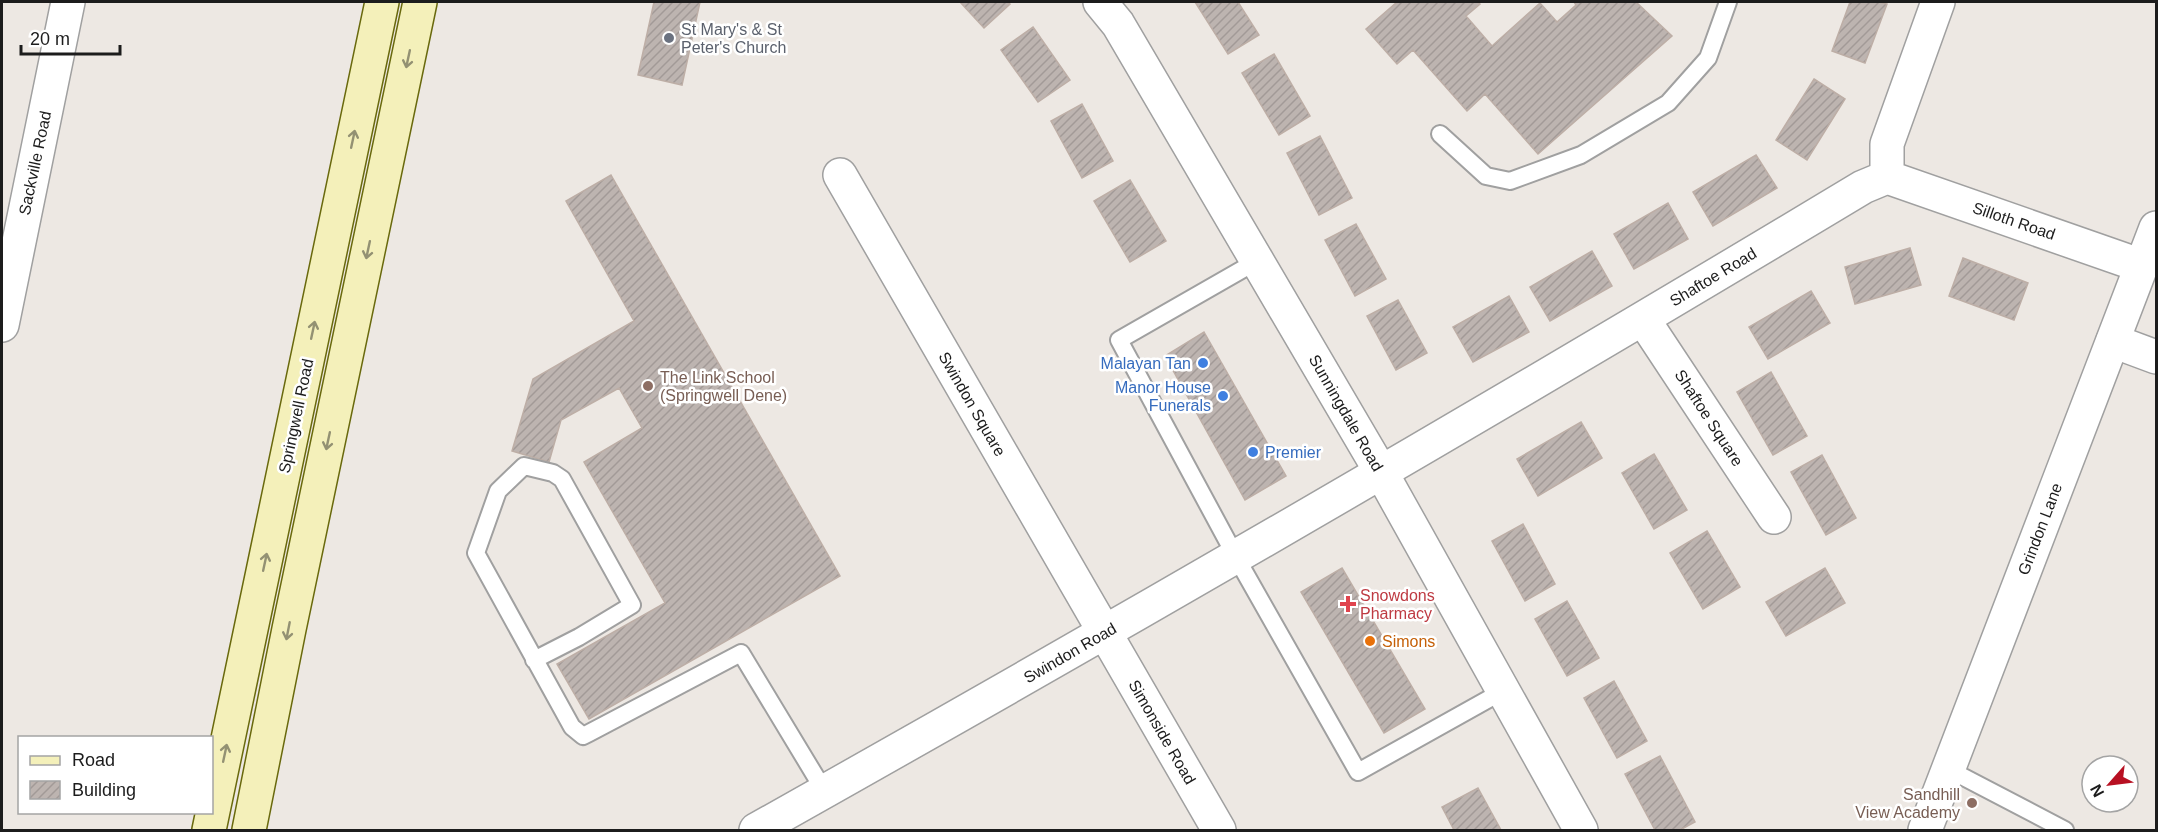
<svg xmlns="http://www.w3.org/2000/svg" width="2158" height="832" viewBox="0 0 2158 832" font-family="Arial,sans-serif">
	<defs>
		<pattern id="building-hatch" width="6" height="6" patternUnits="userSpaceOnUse" patternTransform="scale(1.5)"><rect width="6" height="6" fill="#bdb4b0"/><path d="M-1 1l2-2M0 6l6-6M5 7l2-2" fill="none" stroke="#a29a97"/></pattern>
	</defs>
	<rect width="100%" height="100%" fill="#ede8e3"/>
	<path fill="url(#building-hatch)" stroke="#bdaea6" stroke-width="1.5" d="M654,2h46l-18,83 -44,-10z
		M960,2h47l3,2 -26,24z
		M1195,2h43l21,33 -31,19z
		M1397,2h80l3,2 -14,12 26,30 48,-43 17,19 19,-17 -2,-3h62l36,34 -134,118 -53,-60 -18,17 -54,-61 -16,14 -31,-35z
		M1850,2h29l8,2 -22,59 -33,-12z
		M1033,27l37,53 -32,22 -37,-52z
		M1274,54l36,62 -31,19 -37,-62z
		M1814,79l31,20 -38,61 -31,-20z
		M1082,104l31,57 -31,17 -31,-57z
		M1320,136l32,62 -33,17 -32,-62z
		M1756,155l21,33 -64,38 -20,-34z
		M611,175l229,401 -251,143 -32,-55 108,-61 -81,-141 58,-34 -23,-40 -58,32 -12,42 -37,-11 21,-72 101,-58 -68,-120z
		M1130,180l36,61 -36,21 -36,-61z
		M1668,203l20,36 -54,30 -20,-35z
		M1356,224l30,55 -31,17 -30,-56z
		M1910,248l11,37 -66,19 -10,-37z
		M1592,251l20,35 -62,35 -20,-34z
		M1963,258l65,25 -14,37 -65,-24z
		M1811,291l19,32 -62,36 -19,-32z
		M1509,296l20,36 -56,30 -20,-35z
		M1398,300l29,53 -31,17 -29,-54z
		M1204,332l82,144 -41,24 -80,-144z
		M1771,372l36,64 -34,19 -36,-63z
		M1581,422l21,36 -64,38 -21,-37z
		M1654,454l33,56 -33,19 -32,-56z
		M1822,455l34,63 -30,17 -35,-63z
		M1523,524l32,60 -30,17 -33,-60z
		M1707,531l33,56 -37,22 -33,-56z
		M1342,568l83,141 -41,24 -83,-141z
		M1825,568l20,35 -59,33 -20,-34z
		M1567,601l32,57 -32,18 -32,-57z
		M1614,681l33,60 -30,17 -33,-60z
		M1660,756l35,66 -15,8h-25l-30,-56z
		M1478,788l23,42h-47l-12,-23z"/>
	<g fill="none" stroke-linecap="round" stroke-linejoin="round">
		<defs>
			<path id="service" d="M1440,134l46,42 24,5 71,-26 87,-52 40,-45 20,-56
				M1257,261l-138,79 117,217 122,215 145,-81
				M534,660l45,-23 53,-32 -70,-126 -9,-6 -29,-7 -26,25 -22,62 96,174 11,9 6,-3 152,-80 84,139
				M1948,769l117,61"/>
			<path id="minor" d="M840,175l379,655
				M1887,177l255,89
				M1887,177v-33l51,-142
				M1643,319l131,198
				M2,325l66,-323
				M2113,341l43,16
				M756,830c372,-209 741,-423 1107,-643l24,-10"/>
			<path id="tertiary" d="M1100,2l18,22 263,448 200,358
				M1925,830l231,-602"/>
			<path id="secondary" d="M209,830l173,-828
				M249,830l40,-201 131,-627"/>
		</defs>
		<use href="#service" stroke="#a0a0a0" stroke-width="20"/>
		<use href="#minor" stroke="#a0a0a0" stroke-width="36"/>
		<use href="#tertiary" stroke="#a0a0a0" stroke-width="36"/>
		<use href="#secondary" stroke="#69690d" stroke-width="36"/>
		<use href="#service" stroke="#fff" stroke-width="16"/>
		<use href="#minor" stroke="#fff" stroke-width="33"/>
		<use href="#tertiary" stroke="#fff" stroke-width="33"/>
		<use href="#secondary" stroke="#f4f0ba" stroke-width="33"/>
	</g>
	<defs><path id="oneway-shaft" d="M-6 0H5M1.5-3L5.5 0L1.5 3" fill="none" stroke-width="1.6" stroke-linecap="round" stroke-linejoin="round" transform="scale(1.5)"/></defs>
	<g stroke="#939173">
		<use href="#oneway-shaft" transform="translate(408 59) rotate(102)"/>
		<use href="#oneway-shaft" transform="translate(353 139) rotate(-78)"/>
		<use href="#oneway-shaft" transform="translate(368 250) rotate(102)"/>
		<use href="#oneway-shaft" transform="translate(313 330) rotate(-78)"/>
		<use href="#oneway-shaft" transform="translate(328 441) rotate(102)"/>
		<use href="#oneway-shaft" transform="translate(265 562) rotate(-78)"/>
		<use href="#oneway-shaft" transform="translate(288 631) rotate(101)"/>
		<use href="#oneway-shaft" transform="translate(225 753) rotate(-78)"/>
	</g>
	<circle fill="#6b7280" stroke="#fff" stroke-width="2" cx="669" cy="38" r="6"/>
	<g fill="#3f7fe0" stroke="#fff" stroke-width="2">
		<circle cx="1203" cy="363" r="6"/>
		<circle cx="1223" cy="396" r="6"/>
		<circle cx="1253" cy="452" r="6"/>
	</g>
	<g fill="#8d6e63" stroke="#fff" stroke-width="2">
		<circle cx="648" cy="386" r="6"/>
		<circle cx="1972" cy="803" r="6"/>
	</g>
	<path fill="#e0444e" stroke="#fff" stroke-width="2" d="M1345 595h6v6h6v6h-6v6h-6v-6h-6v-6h6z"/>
	<circle fill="#e8710a" stroke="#fff" stroke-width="2" cx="1370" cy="641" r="6"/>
	<g text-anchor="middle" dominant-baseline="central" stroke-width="5" stroke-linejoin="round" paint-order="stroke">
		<g font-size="16" fill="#5b616d" stroke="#fff" text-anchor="start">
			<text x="681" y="29">St Mary's &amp; St<tspan x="681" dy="18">Peter's Church</tspan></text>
		</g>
		<g font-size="16" fill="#1c1c1c" stroke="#fff">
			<text transform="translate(35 163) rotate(-78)">Sackville Road</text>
			<text transform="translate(2014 221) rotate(19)">Silloth Road</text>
			<text transform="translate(1713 277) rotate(-31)">Shaftoe Road</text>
			<text transform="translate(972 404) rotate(60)">Swindon Square</text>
			<text transform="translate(1346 413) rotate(60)">Sunningdale Road</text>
			<text transform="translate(296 416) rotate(-78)">Springwell Road</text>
			<text transform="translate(1709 418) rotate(57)">Shaftoe Square</text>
			<text transform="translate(2040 529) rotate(-69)">Grindon Lane</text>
			<text transform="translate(1070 653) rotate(-30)">Swindon Road</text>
			<text transform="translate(1162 732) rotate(60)">Simonside Road</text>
		</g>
		<g font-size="16" fill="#366cbe" stroke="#fff" text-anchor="end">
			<text x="1191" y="363">Malayan Tan</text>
			<text x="1211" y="387">Manor House<tspan x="1211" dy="18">Funerals</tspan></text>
			<text x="1265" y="452" text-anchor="start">Premier</text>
		</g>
		<g font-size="16" fill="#785e54" stroke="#fff" text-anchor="start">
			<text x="660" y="377">The Link School<tspan x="660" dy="18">(Springwell Dene)</tspan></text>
			<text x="1960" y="794" text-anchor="end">Sandhill<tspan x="1960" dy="18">View Academy</tspan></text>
		</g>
		<g font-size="16" fill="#be3a42" stroke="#fff" text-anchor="start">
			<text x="1360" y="595">Snowdons<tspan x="1360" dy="18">Pharmacy</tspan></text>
		</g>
		<g font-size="16" fill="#c56008" stroke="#fff" text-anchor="start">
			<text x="1382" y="641">Simons</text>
		</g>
	</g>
	<rect width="2158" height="832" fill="none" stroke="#1c1c1c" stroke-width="6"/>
	<rect x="18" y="736" width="195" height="78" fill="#ffffff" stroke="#a4a4a4" stroke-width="1.5"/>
	<rect x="30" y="756" width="30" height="9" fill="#f4f0ba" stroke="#a4a4a4" stroke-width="1.5"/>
	<text x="72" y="766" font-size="18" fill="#1c1c1c">Road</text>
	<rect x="30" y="781" width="30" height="18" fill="url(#building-hatch)" stroke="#a4a4a4" stroke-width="1.5"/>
	<text x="72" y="796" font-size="18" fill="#1c1c1c">Building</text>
	<g transform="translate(2110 784) rotate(242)"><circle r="28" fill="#ffffff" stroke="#a4a4a4" stroke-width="1.5"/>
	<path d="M0-4.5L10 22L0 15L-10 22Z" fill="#b81022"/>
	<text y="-9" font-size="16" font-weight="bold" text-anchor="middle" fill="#1c1c1c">N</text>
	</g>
	<path d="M21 45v9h99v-9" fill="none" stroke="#1c1c1c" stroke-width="3"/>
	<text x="30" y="45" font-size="18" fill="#1c1c1c" stroke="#ffffff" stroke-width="4.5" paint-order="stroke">20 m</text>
</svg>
